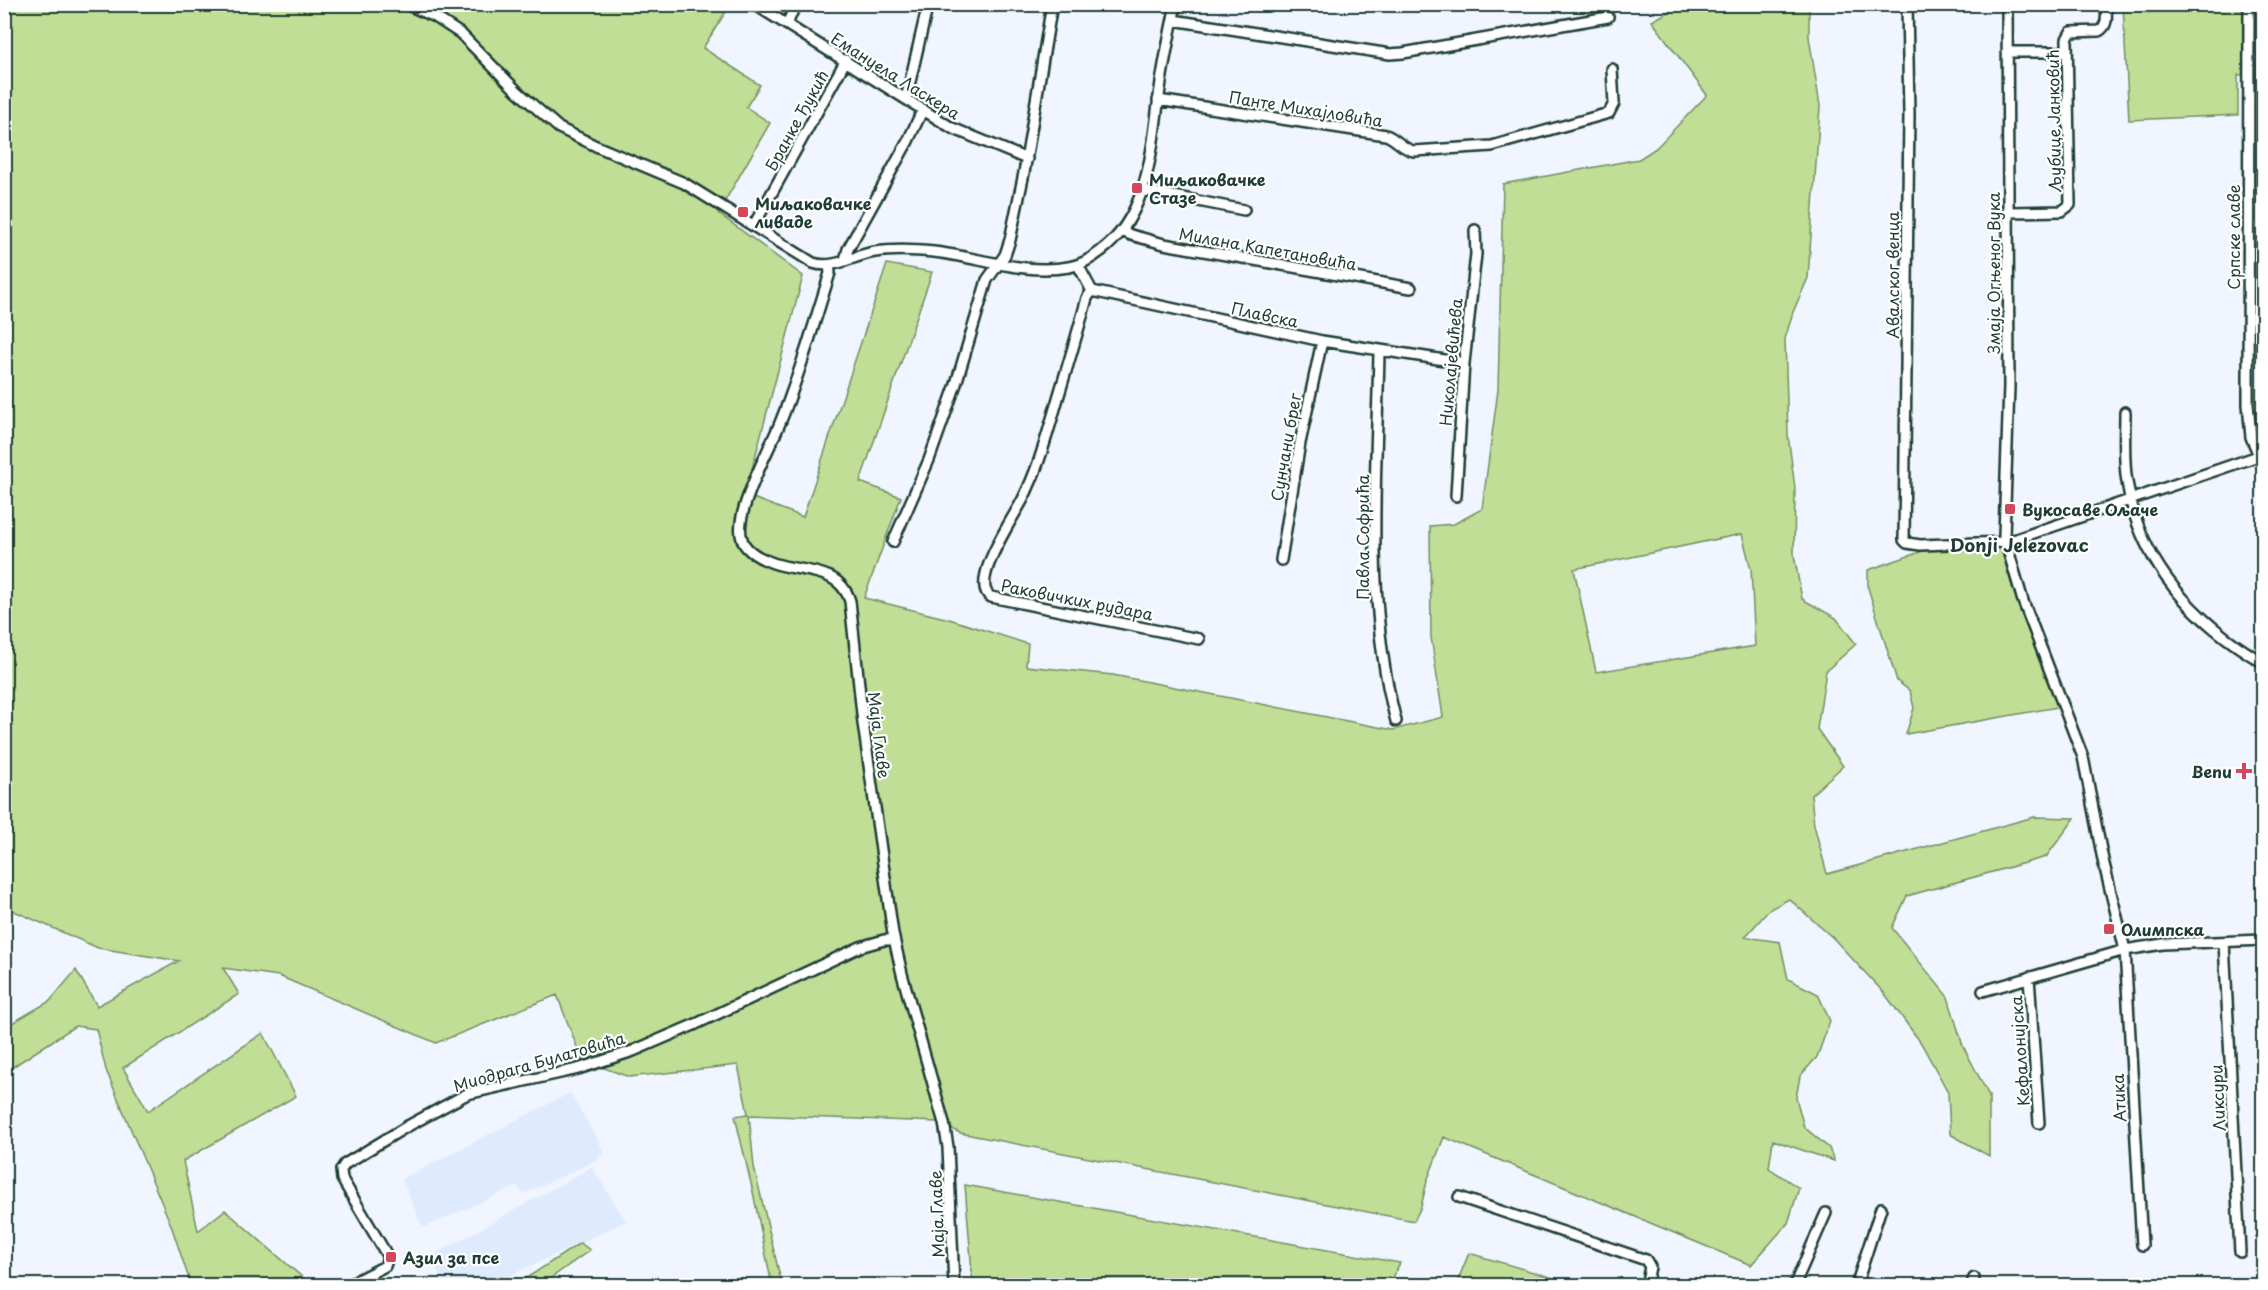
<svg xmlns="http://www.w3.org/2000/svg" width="2268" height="1290" viewBox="0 0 2268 1290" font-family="'Playpen Sans',sans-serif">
	<rect width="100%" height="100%" fill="#f0f5ff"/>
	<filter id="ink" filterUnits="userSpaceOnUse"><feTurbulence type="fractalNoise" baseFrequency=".0167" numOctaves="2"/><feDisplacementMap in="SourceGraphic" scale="12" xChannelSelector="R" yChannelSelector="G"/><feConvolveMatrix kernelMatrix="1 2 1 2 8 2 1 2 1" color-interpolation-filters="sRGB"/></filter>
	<g filter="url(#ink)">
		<path fill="#deeafe" d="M570,1093l35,60 -16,11 -66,30 -6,-8 -94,42 -21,-49z
			M592,1167l34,54 -136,64h-45l-15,-28z"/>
		<path fill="#c0de96" stroke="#708e65" stroke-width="1.5" fill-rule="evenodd" d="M5,5h725l-27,43 57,37 -14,22 24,16 -52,90 85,63 -58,219 58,22 84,-253 45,8 -72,210 41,15 -37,101 85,21 79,25 -2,22 87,9 280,55 50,-13 -12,-80 -1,-111 24,-2 28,-15 16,-119 5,-206 136,-25 17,-11 51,-53 -55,-74 29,-16h128v32l11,69 -12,172 -15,34 -8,27 3,96 7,53 -1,67 8,44 34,19 20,26 -30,27 -9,58 26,37 -32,29 3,30 13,49 207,-57 41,1 -29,39 -139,39 -15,32 56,69 15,49 26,50v60l-39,-22 -2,-42 -27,-49 -36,-49 -52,-56 -44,-39 -19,10 -25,28 35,5 8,37 30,15 12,27 -13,36 -17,19 -4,22 8,29 25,21 5,13 -61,-21 -4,28 30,20 -11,35 -37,42 -307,-128 -17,44 -6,26 -7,14 -454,-88 -21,-11 -190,-7 5,52 28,118h-10l-19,-93 -18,-76 13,-2 -10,-49 -109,12 -47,-17 -25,-65 -121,48 -157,-67 -56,-8 16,26 -116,74 25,43 115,-78 33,63 -113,65 15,70 27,-21 85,74 -119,1 -20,-60 -65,-155 -10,-41 -21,-3 -70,46v-45l45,-26 26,-31 21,36 82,-45 -81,-13 -93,-41zM1742,534l9,35 4,77 -159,26 -22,-103z
			M2123,5h140v69l-25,1v40l-109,5z
			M2000,547l17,55 41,105 -152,27 8,-26 -4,-17 -13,-10 -29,-93v-18l55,-19z
			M965,1185l435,78 -12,22h-415z
			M580,1243l10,7 -49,35h-25z
			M1469,1253l108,32h-121z"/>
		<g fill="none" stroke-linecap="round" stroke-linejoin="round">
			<defs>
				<path id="minor" d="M406,4l29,13 26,17 56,57 42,37 37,18 88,37 129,80c21,7 41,-8 62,-11 19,-3 39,-2 59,0 44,5 90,23 135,15 12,-2 22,-8 32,-16 49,-36 51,-107 59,-162 4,-28 10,-56 16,-85
					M754,4l198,124 75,31
					M1907,4l2,110 -5,426 3,3 13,2 85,-3 11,-3 242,-83
					M2007,4l2,382 -5,150 19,65 60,156 20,103 22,90 17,295
					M2249,4l-1,400 3,33 13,30
					M1173,20l217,34 13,-1 205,-36
					M787,24l9,-20
					M2007,52h59
					M906,99l22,-95
					M1158,100l228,35c11,4 16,14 28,16l78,-5 117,-33 5,-10 -2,-34
					M1142,190l102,20
					M2008,212l54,-1 8,-6 -3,-166 4,-7 28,-1c10,-6 7,-16 7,-27
					M754,225l92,-165
					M1122,231l9,4 33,9 247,44
					M845,260l3,-11 60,-108 15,-32
					M829,265l1,8 -5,16c-14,45 -27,90 -45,134 -12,29 -29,58 -37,89 -2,8 -4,19 -1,27 3,12 20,20 31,24 28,10 66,3 77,38l13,122 30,211 9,40 42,149 4,24 6,139
					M1078,265l14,26
					M1092,291l-5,7c-10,38 -22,76 -33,114 -9,30 -17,59 -31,87 -9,18 -55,84 -32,98l208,42
					M1092,291l230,50 142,22
					M1379,351c-2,123 -15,250 17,370
					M2125,412c0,23 -2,47 2,70 12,81 68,141 137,181
					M1456,496l8,-133 12,-109 -1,-24
					M893,542l36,-82 27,-76 31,-104 18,-25 5,-15 14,-67 28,-169
					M1281,560l19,-117 22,-102
					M2224,942l16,310
					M2029,977l10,146
					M1983,991l142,-41 38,-6 101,-4
					M1459,1197l187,63 4,7 -4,19
					M346,1286l39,-20 3,-9 -46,-78 -1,-9 4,-6 61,-37 61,-33 111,-25 55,-18 63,-27 164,-77 24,-7h10
					M1794,1286l32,-73
					M1856,1286l25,-78
					M1971,1286l3,-8"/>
			</defs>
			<use href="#minor" stroke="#1f3d34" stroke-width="14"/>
			<use href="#minor" stroke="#fff" stroke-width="9"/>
		</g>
	</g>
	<g fill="#d1495b" stroke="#fff" stroke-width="2">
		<rect x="1131" y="182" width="12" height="12" rx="3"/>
		<rect x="737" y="206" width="12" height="12" rx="3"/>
		<rect x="2004" y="503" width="12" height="12" rx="3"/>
		<path d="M2241 762h6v6h6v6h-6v6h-6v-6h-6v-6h6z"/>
		<rect x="2103" y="923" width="12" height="12" rx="3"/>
		<rect x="385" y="1251" width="12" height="12" rx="3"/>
	</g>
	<g text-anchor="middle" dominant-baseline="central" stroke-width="4.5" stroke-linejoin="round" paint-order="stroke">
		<g font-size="16" fill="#1f3d34" stroke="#fff">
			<text transform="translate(896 75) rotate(32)">Емануела Ласкера</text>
			<text transform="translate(1306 108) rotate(9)">Панте Михајловића</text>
			<text transform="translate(796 120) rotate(-61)">Бранке Ђукић</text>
			<text transform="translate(2053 121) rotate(-91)">Љубице Јанковић</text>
			<text transform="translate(2233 237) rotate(-90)">Српске славе</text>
			<text transform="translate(1268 248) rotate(10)">Милана Капетановића</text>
			<text transform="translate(1993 273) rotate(-90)">Змаја Огњеног Вука</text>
			<text transform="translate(1892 275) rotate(-90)">Авалског венца</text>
			<text transform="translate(1265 314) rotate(12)">Плавска</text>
			<text transform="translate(1450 362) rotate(-85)">Николајевићева</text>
			<text transform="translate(1285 447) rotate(-80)">Сунчани брег</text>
			<text transform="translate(1362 537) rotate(-90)">Павла Софрића</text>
			<text transform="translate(1077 599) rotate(11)">Раковичких рудара</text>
			<text transform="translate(880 735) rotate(83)">Маја Главе</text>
			<text transform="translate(2019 1051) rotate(-94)">Кефалонијска</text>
			<text transform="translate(539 1061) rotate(-16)">Миодрага Булатовића</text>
			<text transform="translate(2118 1098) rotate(-93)">Атика</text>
			<text transform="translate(2217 1098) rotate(-93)">Ликсури</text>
			<text transform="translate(936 1214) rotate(-92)">Маја Главе</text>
		</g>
		<g font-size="16" font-weight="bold" fill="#1f3d34" stroke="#fff" text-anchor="start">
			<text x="1149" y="179">Миљаковачке<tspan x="1149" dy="18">Стазе</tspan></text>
			<text x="755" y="203">Миљаковачке<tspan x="755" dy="18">ливаде</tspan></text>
			<text x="2022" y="509">Вукосаве Ољаче</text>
			<text x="2232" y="771" text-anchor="end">Benu</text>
			<text x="2121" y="929">Олимпска</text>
			<text x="403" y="1257">Азил за псе</text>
		</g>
		<g font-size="18" font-weight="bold" fill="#1f3d34" stroke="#fff">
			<text x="2019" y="544">Donji Jelezovac</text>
		</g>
	</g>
	<rect width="2268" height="1290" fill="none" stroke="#fff" stroke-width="24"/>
	<rect x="12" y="12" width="2244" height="1266" fill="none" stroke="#1f3d34" stroke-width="2" filter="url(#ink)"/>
</svg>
